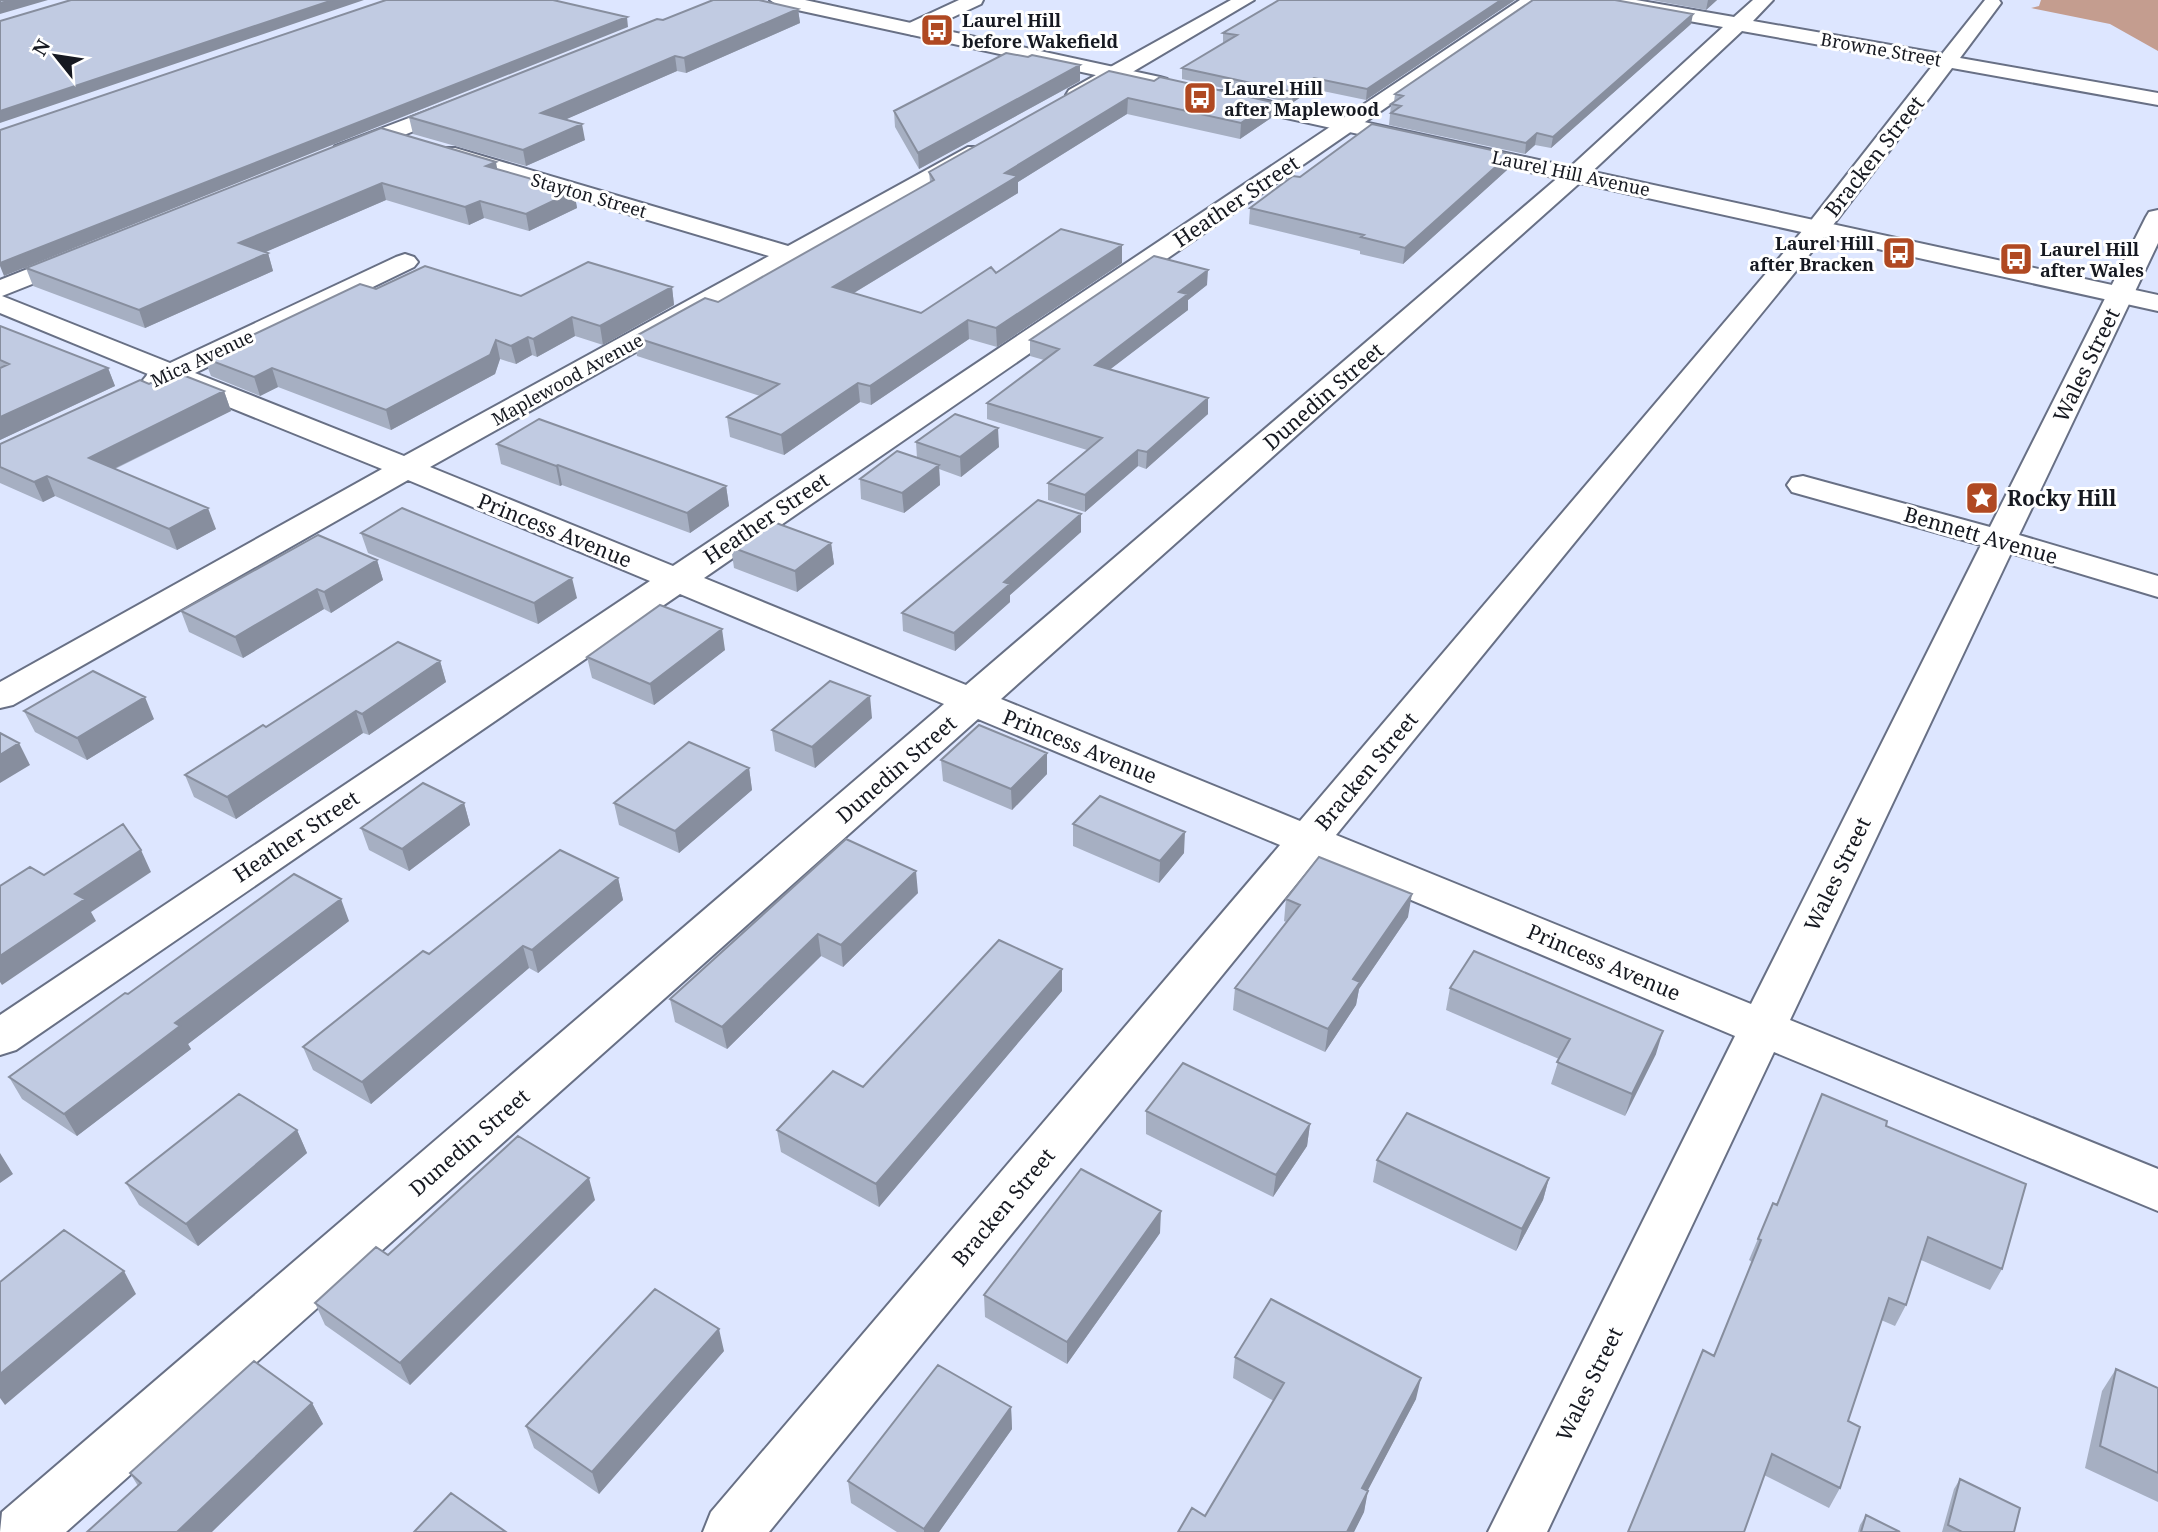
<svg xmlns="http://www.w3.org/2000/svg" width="2158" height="1532" viewBox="0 0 2158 1532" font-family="'Noto Serif',serif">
	<rect width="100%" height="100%" fill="#dde6ff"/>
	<path fill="#c49d8f" d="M2041,0h117v51l-48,-27 -79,-16 8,-2z"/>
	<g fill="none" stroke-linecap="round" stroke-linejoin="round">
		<defs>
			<path id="street" d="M959,0h24l-2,4 -62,29 -7,2 -10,-6 3,-4z
				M1231,0h23l-169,100h-16l-3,-5 3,-5z
				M1520,0h22l-838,578 262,107 602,-516 155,-142 -119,-21 -9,-6h41l98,17 19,-17h20l-20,21 189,33 43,-54h14l2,3 -41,55 198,35v12l-206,-37 -125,165 -491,602 415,169 230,-459 -189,-53 -5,-7 5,-7 11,-2 187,51 156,-310 3,-5 9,-2v33l-139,292 139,41v21l-147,-44 -221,467 368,149v42l-384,-159 -227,480h-59l247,-496 -419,-176 -547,672h-66l8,-20 569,-667 -302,-126 -912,813h-66l2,-20 942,-808 -264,-110 -664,456 -16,5v-40l650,-434 -242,-101 -395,225 -13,3v-26l382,-213 -210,-85 -15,5 -10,-3 -4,-6 5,-6 -148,-61v-33l70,-28 9,-3 9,3 4,5 -4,5 -86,34 168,67 226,-106 9,-3 9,3 4,5 -4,5 -219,106 209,83 365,-200 -330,-98 -3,-5 3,-5h16l333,98 180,-99h16l3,5 -3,5 -554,310 243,99zM1742,31l191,34 -124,158 -509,598 -299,-122 583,-520z
				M459,99l8,1 3,5 -3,5 -116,46h-16l-3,-5 3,-5z"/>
			<path id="secondary" d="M770,0h35l355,77 7,2 3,4 -3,4 -7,2 -381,-83z
				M1222,91l936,204v16l-944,-209 -3,-5 3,-5z"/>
		</defs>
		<use href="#street" stroke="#687085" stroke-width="4"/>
		<use href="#secondary" stroke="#687085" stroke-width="4"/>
		<use href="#street" fill="#fff" fill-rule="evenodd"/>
		<use href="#secondary" fill="#fff" fill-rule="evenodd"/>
	</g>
	<path fill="#a6afc2" d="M1279,0h236l-149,100 -53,-11 -21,14 -110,-24v-11l42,-24 -1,-1v-10z
		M1651,0h66l-11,10z
		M798,9l2,14 -114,50 -9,-2 -111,48 19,21 -59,26 -113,-32 -4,-17 254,-97z
		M1691,24l-140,124 -16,-3 -10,9 -136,-29 2,-21 3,-2 1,-8z
		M1109,71l162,47 -31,21 -113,-25 -109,68v11l-164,100 67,20 75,-40 126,-10 -125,84 -28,-8 -98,66 -11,-3 -76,53 -54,-18 -3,-20 33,-21 -123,-40 -3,-19 84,-35 212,-120 -1,-10z
		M1080,81l-161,88 -24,-42 -1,-16z
		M381,128l116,41 77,22 3,17 -48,23 -45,-13 -15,7 -83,-25 -121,52 3,1 5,18 -128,57 -112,-42 -7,-18z
		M1507,170l-104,94 -43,-10v-3l-111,-27 1,-16 50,-31z
		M1207,285l-19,15v10l-78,59 98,45 -62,55 -8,-3 -53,46 -37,-12v-17l39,-33 -100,-31v-16l57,-43 -14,-4v-16z
		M672,287l2,18 -71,40 -28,-9 -38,21 -5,-2 -16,9 -16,-5 -5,15 -104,56 -113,-43 -18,9 -49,-20 -7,-18 172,-69 145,7z
		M0,326l108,42 7,18 -115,54z
		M149,384l75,7 7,20 -116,58 101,60 -39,21 -122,-54 -12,6 -43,-19v-39z
		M916,442l83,5 -38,30 -22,-8 1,16 -36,28 -43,-14 -1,-20 57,-21z
		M497,444l229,42 3,20 -39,27 -128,-48 -2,1 -59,-22z
		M1081,514v18l-71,63v7l-55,49 -52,-20 -1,-18z
		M361,533l216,65 -39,26 -170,-71z
		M831,543l3,21 -37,28 -63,-24 -3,-21z
		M377,560l6,20 -52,33 -7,-4 -81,49 -54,-26 -8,-21z
		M725,650l-71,55 -62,-27 -5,-21z
		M440,661l6,21 -77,53 -6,-2 -127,86 -42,-22 -9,-22 81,-48z
		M24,711l130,8 -67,41 -52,-28z
		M872,718l-57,50 -40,-17 -3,-21z
		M941,760l106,14 -35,36 -69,-29z
		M749,768l3,22 -73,63 -60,-28 -5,-22z
		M464,803l6,22 -61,46 -40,-21 -8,-22z
		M1073,824l111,29 -25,30 -86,-37z
		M846,839l72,54 -75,74 -22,-11 -94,93 -52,-27 -5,-23z
		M618,878l5,22 -85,73 -9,-5 -158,136 -58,-34 -10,-23 126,-93z
		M1286,899l122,18 -49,72 -3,16 -31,47 -92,-42 2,-22 51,-66 -2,-1z
		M349,921l-161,123 3,5 -114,87 -55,-37 -13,-22 119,-83z
		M1450,988l206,66 -31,62 -74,-32 8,-25 -113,-49z
		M1062,991l-183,216 -98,-55 -4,-22 86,-43z
		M1146,1111l164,13 -3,22 -34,51 -127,-63z
		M1886,1126l116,143 -12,21 -69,-30 -15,45 -11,21 -14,-6 -33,101 -8,67 -11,20 -65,-33 -50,-119 38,-94 -3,-2 24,-57 4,2z
		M297,1130l10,23 -109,93 -59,-41 -13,-22z
		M1377,1160l172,18 -6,22 -27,51 -143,-69z
		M595,1200l-185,185 -85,-60 -10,-22 73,-48z
		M1160,1233l-93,131 -82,-47 -1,-22z
		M724,1351l-125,143 -65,-46 -8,-22z
		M1235,1357l181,42 -49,92 -3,21 -10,20h-176l27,-16 69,-115 -41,-23z
		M2116,1369l42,19v114l-73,-34 17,-77z
		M312,1403l11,21 -185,62 -8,-13z
		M1011,1407l1,22 -73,103h-42l-46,-29 -3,-22z
		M1960,1479l54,53h-72l12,-43z
		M1866,1515l34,17h-42l2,-7z"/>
	<path fill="#878e9e" d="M12,0h36l-48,14v-11z
		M333,0h31l-364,123v-12z
		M1501,0h14l-149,100 1,-11z
		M1708,0h9l-11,10z
		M798,9l2,14 -114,50 -2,-15z
		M1693,14l-2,10 -140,124 2,-11z
		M627,17l1,10 -624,249 -4,-10v-3z
		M675,56l2,15 -133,58 -3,-16z
		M1080,65v16l-161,88 -1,-16z
		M1314,78l-1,11 -21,14 1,-11z
		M1128,98l-1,16 -109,68v11l-184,112 -1,-18 172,-114z
		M1272,102l-1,16 -31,21 1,-16z
		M582,124l3,16 -59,26 -3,-16z
		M1537,133l-2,12 -10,9 1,-11z
		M1510,154l-3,16 -104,94 2,-16z
		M496,162l3,17 -13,-13z
		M382,183l4,17 -141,61 -6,-18z
		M574,191l3,17 -48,23 -3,-17z
		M480,201l4,17 -15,7 -4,-18z
		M1122,245v18l-125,84 -1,-19z
		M268,253l5,18 -128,57 -6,-18z
		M1208,270l-1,15 -19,15v10l-93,71v-16l84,-73z
		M672,287l2,18 -71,40 -3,-19z
		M572,317l3,19 -38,21 -4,-18z
		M968,320l1,19 -98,66 -1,-19z
		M528,337l4,18 -16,9 -5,-18z
		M496,340l4,19 -5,15 -104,56 -5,-20z
		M108,368l7,18 -115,54v-23z
		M272,368l6,19 -18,9 -6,-19z
		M858,383l2,19 -76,53 -3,-20z
		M224,391l7,20 -134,66 -8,-19z
		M1208,398v16l-62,55 1,-17z
		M998,428l1,19 -38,30 -1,-20z
		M1138,450v16l-53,46v-17z
		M558,465l4,20 -2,1 -4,-20z
		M939,465l1,20 -36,28 -2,-20z
		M47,476l8,20 -12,6 -9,-20z
		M726,486l3,20 -39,27 -3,-20z
		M208,508l8,21 -39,21 -8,-21z
		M1081,514v18l-71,63v7l-55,49 -1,-18 50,-51z
		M831,543l3,21 -37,28 -2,-21z
		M377,560l6,20 -52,33 -7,-21z
		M572,578l5,20 -39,26 -4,-21z
		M317,589l7,20 -81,49 -8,-21z
		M722,629l3,21 -71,55 -4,-21z
		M440,661l6,21 -77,53 -7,-21z
		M870,696l2,22 -57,50 -3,-21z
		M145,697l9,22 -67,41 -10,-22z
		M356,711l7,22 -127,86 -9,-22z
		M19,743l11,22 -30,18v-28z
		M1047,753v21l-35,36 -1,-21z
		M749,768l3,22 -73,63 -4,-22z
		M464,803l6,22 -61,46 -7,-22z
		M1185,832l-1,21 -25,30 1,-22z
		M141,850l10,22 -60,40 5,9 -94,64 -2,-3v-26l75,-62z
		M916,871l2,22 -75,74 -2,-22z
		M618,878l5,22 -85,73 -6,-23z
		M1412,894l-4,23 -49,72 -3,16 -31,47 3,-23 25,-50z
		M341,899l8,22 -161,123 3,5 -114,87 -13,-22 111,-91z
		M818,934l3,22 -94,93 -5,-22z
		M523,946l6,22 -158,136 -9,-22z
		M1062,969v22l-183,216 -3,-23z
		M1663,1031l-7,23 -31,62 7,-22z
		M1310,1124l-3,22 -34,51 3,-22z
		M297,1130l10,23 -109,93 -12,-22z
		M0,1153l13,21 -13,9z
		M589,1178l6,22 -185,185 -10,-22z
		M1549,1178l-6,22 -27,51 6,-22z
		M1161,1211l-1,22 -93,131v-22z
		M124,1271l12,23 -131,111 -5,-7v-24z
		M719,1329l5,22 -125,143 -7,-22z
		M1421,1378l-5,21 -58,110 4,-21z
		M312,1403l11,21 -111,108h-35z
		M1011,1407l1,22 -73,103h-15v-3z
		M1368,1491l-4,21 -10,20h-7z"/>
	<path fill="#c1cbe2" stroke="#878e9e" stroke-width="2" d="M0,0h12l-12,3z
		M71,0h262l-333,111v-90z
		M386,0h167l74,17 -627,246v-133z
		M713,0h46l39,9 -114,49 -9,-2 -134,57 41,11 -59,26 -114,-33 248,-98 6,1z
		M1279,0h222l-134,89 -53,-11 -21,14 -111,-24 55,-33 -14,-2z
		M1533,0h82l78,14 -140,123 -16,-4 -11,10 -135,-30 10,-7 -10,-2 12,-8 -8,-2z
		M1006,53l22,4 4,-2 48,10 -162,88 -24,-42z
		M1109,71l45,10 6,-4 112,25 -31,21 -113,-25 -123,75 13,3 -185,111 88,26 70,-46 5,6 65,-44 61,16 -126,83 -28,-8 -98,66 -12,-3 -77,52 -54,-18 52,-33 -145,-47 71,-39 13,4 216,-122 -5,-8z
		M1372,124l138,30 -105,94 -44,-11 3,-2 -114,-27 43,-32 7,1z
		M381,128l115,34 -10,4 88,25 -48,23 -46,-13 -15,6 -83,-24 -143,60 29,10 -129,57 -113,-42z
		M1154,256l54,14 -29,22 9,2 -93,71 113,33 -61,54 -9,-2 -53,45 -37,-12 54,-45 -115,-35 72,-54 -29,-9z
		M588,262l84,25 -72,39 -28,-9 -39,22 -5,-2 -17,9 -15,-6 -6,15 -104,55 -114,-42 -18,9 -50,-19 156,-74 16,5 49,-23 96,30z
		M0,326l108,42 -108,49v-49l9,-4 -9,-4z
		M175,372l49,19 -135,67 119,50 -39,21 -122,-53 -13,6 -34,-15v-23l140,-64 9,4z
		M955,414l43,14 -38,29 -44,-15z
		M539,419l187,67 -39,27 -129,-48 -2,1 -59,-22z
		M897,451l42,14 -37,28 -42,-14z
		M1038,500l43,14 -77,68 6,2 -56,49 -52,-20z
		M402,508l170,70 -38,25 -173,-70z
		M768,520l63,23 -36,28 -64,-24z
		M318,535l59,25 -53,32 -7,-3 -82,48 -54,-26z
		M660,605l62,24 -72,55 -63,-27z
		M398,642l42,19 -78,53 -6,-3 -129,86 -42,-22 78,-50 3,2z
		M93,671l52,26 -68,41 -53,-27z
		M830,681l40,15 -58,51 -40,-17z
		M979,725l68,28 -36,36 -70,-29z
		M0,733l19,10 -19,12z
		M689,742l60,26 -74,63 -61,-28z
		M423,783l41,20 -62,46 -41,-21z
		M1100,796l85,36 -25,29 -87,-37z
		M123,824l18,26 -66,44 10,5 -85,57v-70l30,-19 14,8z
		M846,839l70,32 -75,74 -23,-11 -96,93 -52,-28z
		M560,850l58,28 -86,72 -9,-4 -161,136 -59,-35 120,-96 6,3z
		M1319,857l93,37 -59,85 7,3 -32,47 -93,-41 65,-83 -14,-6z
		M294,874l47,25 -166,124 5,3 -116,88 -55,-37 116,-84 3,1z
		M999,940l63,29 -186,215 -99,-54 56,-59 30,16z
		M1474,951l189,80 -31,63 -75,-32 13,-23 -120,-51z
		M1183,1063l127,61 -34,51 -130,-64z
		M239,1094l58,36 -111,94 -60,-41z
		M1822,1094l65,27 -1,5 140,58 -24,85 -74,-32 -22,68 -17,-7 -41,123 12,6 -20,61 -68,-34 -28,78h-116l75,-182 11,6 47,-116 -3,-1 15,-36 4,2z
		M1407,1113l142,65 -27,51 -145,-69z
		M518,1136l71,42 -189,185 -85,-60 61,-56 12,8z
		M1081,1169l80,42 -94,131 -83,-47z
		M64,1230l60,41 -124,103v-92z
		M655,1289l64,40 -127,143 -66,-46z
		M1271,1299l150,79 -59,110 6,3 -21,41h-169l14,-24 13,8 79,-133 -49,-26z
		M254,1361l58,42 -135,129h-90l54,-49 -11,-10z
		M938,1365l73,42 -87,122 -76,-48z
		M2116,1369l42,19v85l-58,-27z
		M1960,1479l60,29 -6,24h-52l-14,-7z
		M451,1493l55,39h-92z
		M1866,1515l34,17h-39z"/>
	<defs>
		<symbol id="bus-square" viewBox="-11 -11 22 22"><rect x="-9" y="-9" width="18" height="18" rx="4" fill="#b04922" stroke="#fff"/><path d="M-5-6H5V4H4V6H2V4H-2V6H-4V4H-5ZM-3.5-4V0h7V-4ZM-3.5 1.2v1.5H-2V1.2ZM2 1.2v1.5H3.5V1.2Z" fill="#fff"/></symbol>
		<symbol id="sight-square" viewBox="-11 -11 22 22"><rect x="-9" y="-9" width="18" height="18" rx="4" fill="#b04922" stroke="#fff"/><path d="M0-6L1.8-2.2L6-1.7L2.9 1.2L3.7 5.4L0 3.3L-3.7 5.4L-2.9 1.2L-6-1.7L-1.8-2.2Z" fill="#fff"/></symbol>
	</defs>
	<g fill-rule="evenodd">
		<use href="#bus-square" x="918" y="11" width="38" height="38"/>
		<use href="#bus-square" x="1181" y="79" width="38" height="38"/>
		<use href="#bus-square" x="1880" y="234" width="38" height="38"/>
		<use href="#bus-square" x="1997" y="240" width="38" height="38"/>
		<use href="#sight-square" x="1963" y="479" width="38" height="38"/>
	</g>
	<g text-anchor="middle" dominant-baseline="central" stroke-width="6" stroke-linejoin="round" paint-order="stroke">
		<g font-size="18" font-weight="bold" fill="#161921" stroke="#fff" text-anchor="start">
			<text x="962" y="20">Laurel Hill<tspan x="962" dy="21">before Wakefield</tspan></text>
			<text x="1224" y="88">Laurel Hill<tspan x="1224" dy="21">after Maplewood</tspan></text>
			<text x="1874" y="243" text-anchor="end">Laurel Hill<tspan x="1874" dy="21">after Bracken</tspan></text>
			<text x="2040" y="249">Laurel Hill<tspan x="2040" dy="21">after Wales</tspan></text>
		</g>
		<g font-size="18" fill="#161921" stroke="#fff">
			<text transform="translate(1881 49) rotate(10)">Browne Street</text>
			<text transform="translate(1571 173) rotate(12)">Laurel Hill Avenue</text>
			<text transform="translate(589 195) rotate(16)">Stayton Street</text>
			<text transform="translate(202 358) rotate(-25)">Mica Avenue</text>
			<text transform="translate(567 379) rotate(-29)">Maplewood Avenue</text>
		</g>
		<g font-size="21" fill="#161921" stroke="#fff">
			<text transform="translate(1874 156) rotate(-52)">Bracken Street</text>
			<text transform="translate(1236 201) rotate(-34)">Heather Street</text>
			<text transform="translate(2086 365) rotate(-64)">Wales Street</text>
			<text transform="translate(1323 396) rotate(-41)">Dunedin Street</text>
			<text transform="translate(766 518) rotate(-34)">Heather Street</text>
			<text transform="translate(555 530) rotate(22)">Princess Avenue</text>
			<text transform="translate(1981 535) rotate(16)">Bennett Avenue</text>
			<text transform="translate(1080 746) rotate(22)">Princess Avenue</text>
			<text transform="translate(896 769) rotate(-41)">Dunedin Street</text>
			<text transform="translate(1366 771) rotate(-50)">Bracken Street</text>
			<text transform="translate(296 836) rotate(-34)">Heather Street</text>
			<text transform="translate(1837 874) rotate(-64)">Wales Street</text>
			<text transform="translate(1604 962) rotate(23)">Princess Avenue</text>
			<text transform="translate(469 1142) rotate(-41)">Dunedin Street</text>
			<text transform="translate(1003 1207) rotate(-50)">Bracken Street</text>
			<text transform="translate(1589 1384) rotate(-64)">Wales Street</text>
		</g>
		<g font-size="21" font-weight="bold" fill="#161921" stroke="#fff" text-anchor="start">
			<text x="2007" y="498">Rocky Hill</text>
		</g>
	</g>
	<g transform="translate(56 56) rotate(300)" stroke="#ffffff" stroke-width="5" paint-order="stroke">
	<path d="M0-5L12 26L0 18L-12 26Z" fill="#161921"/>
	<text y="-10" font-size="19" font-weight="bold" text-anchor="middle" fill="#161921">N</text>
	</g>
</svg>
